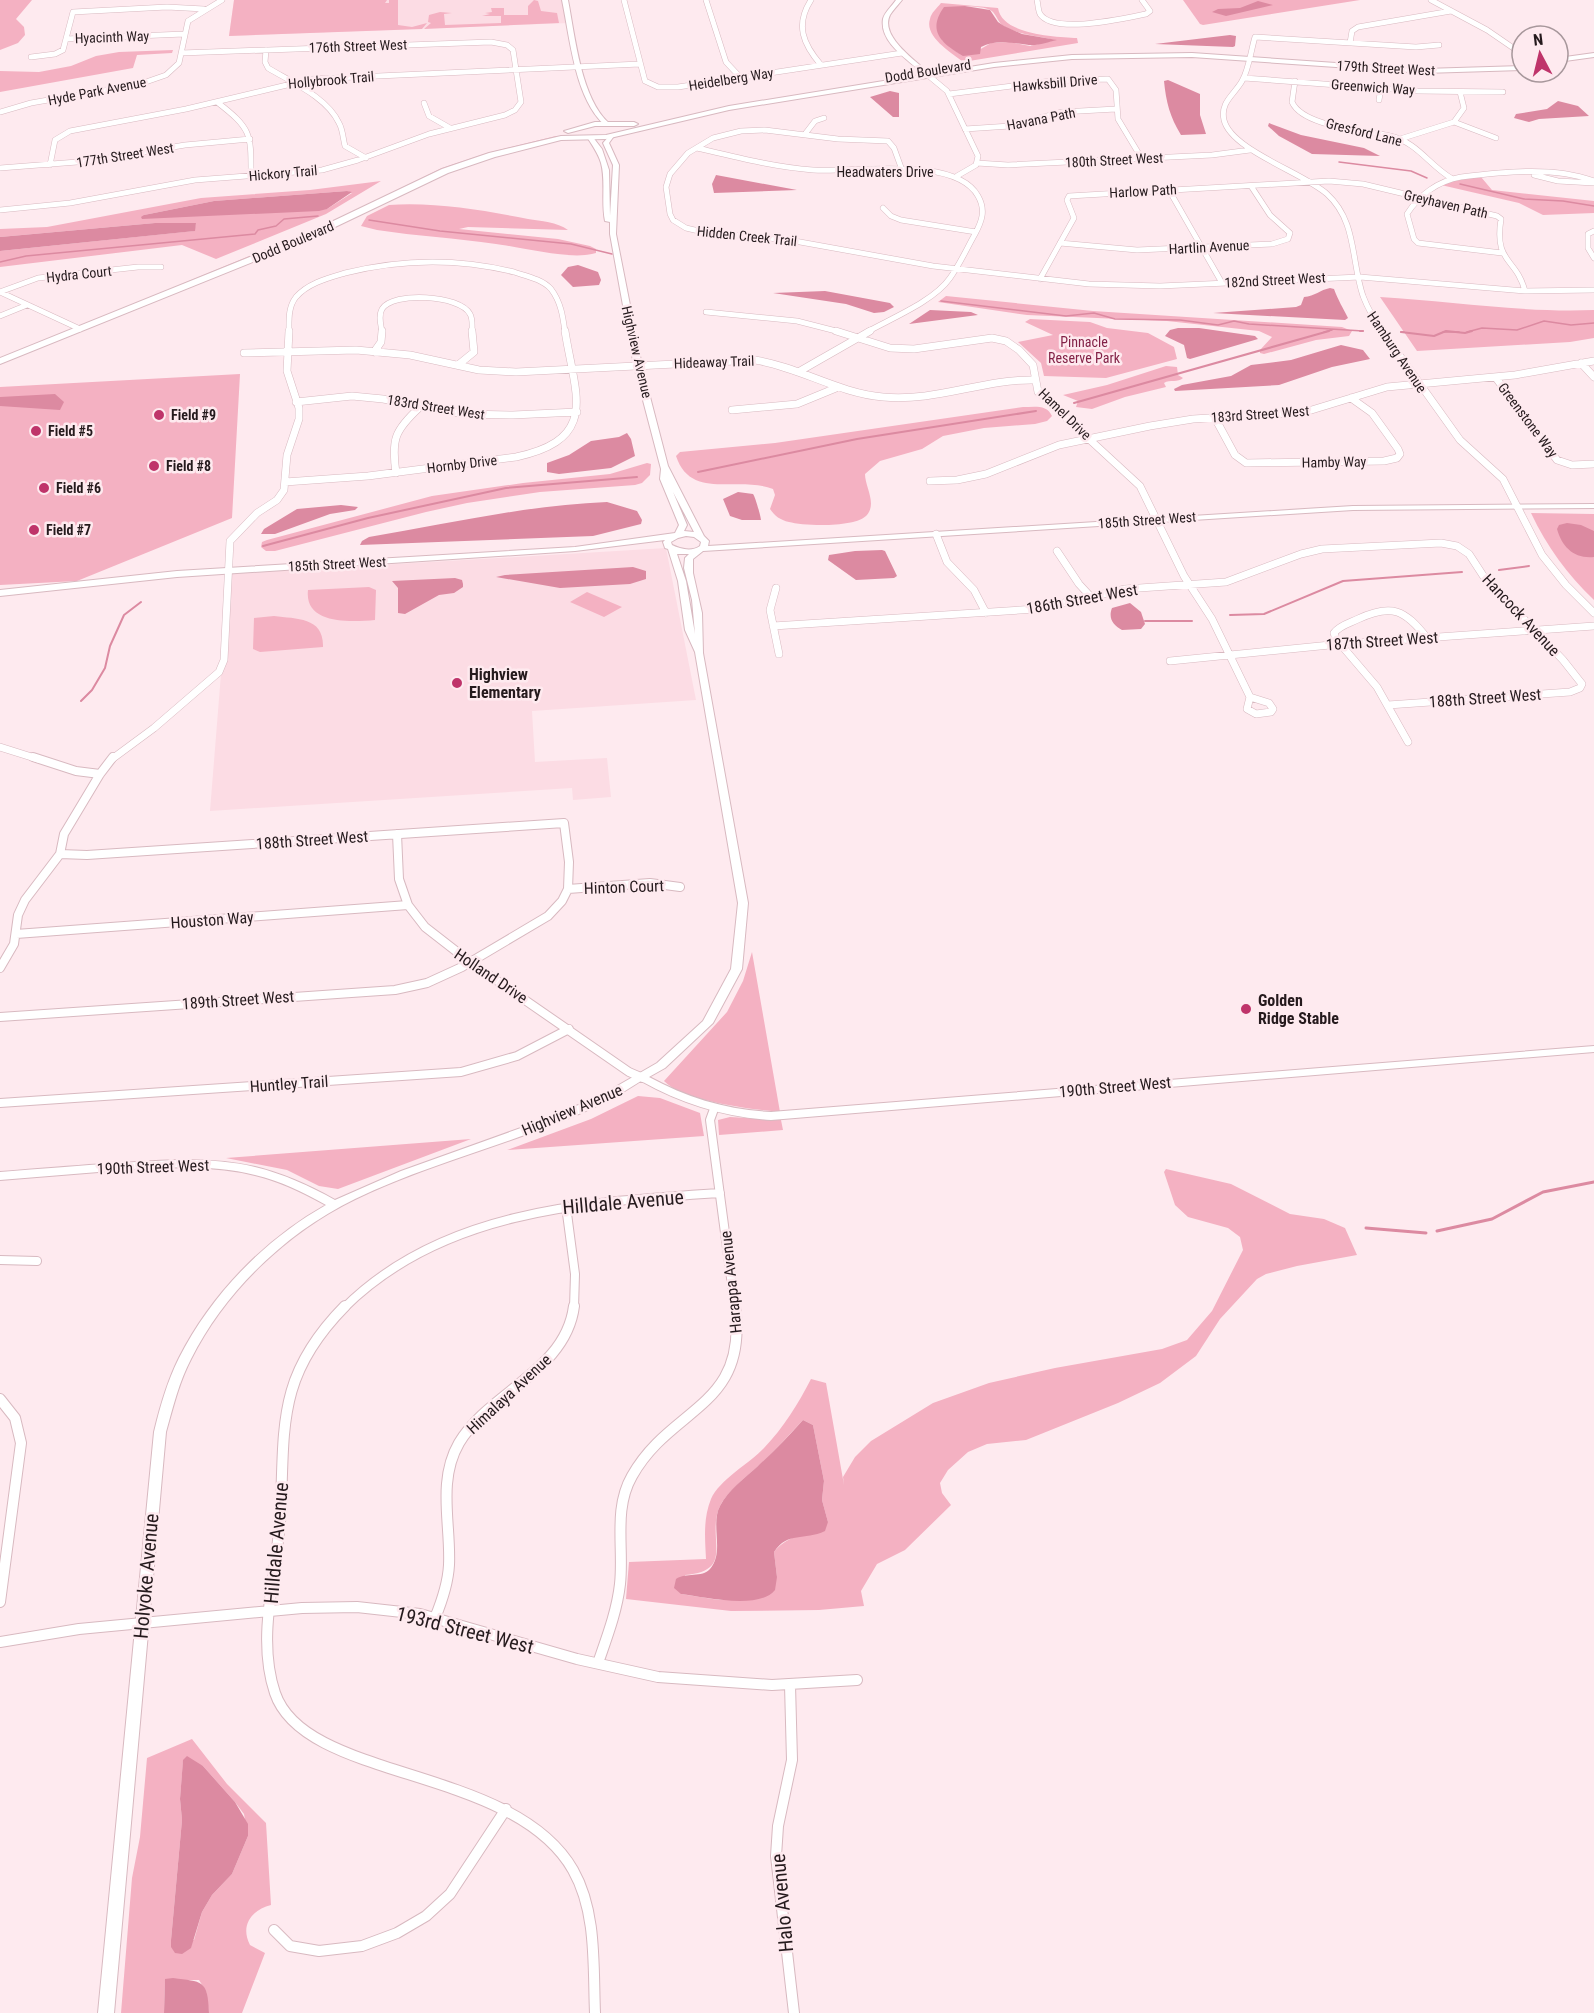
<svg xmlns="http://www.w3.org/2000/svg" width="1594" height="2013" viewBox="0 0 1594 2013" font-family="'Roboto Condensed',sans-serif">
	<rect width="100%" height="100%" fill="#feeaef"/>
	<path fill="#fcdce4" d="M234,0h331l5,23 -341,13z
		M666,548l30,152 -164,11 3,51 72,-4 4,39 -38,3 -1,-12 -362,23 19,-237z"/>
	<path fill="#f4b1c2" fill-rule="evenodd" d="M0,0h32l-16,19 8,8 1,8 -7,8 -18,7z
		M234,0h153l-2,3h4v-3h9v25l14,2 15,-4 -5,6 -193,7z
		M534,0l4,1 3,10 16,2 2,10 -135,6 7,-6 -3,-1 1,-7 11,-3 12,1 -8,1 1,11 56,-2v-7h-19l8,-2 -5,-1 7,-1 -1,-4h13v7h24v-9z
		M1183,0h177l-157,25 -3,-1z
		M941,3l57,5c4,27 58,29 79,30l1,5 -115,19c-11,-9 -39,-25 -33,-43 1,-6 7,-11 11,-16zM965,6c8,1 22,0 28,6 5,6 5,11 12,15 16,8 34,9 50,13l-25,6 -21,-4 -18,1 -12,7 -21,3 -16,-13z
		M173,50l-1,3 -35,2 -4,13 -133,24v-21l39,1 32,-6 25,-10 23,-4z
		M556,136l2,1 -80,20 -163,74 -143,57 155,-64 115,-56 45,-15z
		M1481,177l11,13 102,11v12l-51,2 -24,-12 -78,-18 8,-4z
		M381,181l-55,33 -110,45 -34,-14 -182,22v-16l194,-20 2,-8h-41l-155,14v-8l47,-2 154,-29 109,-8zM347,191l5,2 -25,16 -183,6 70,-14z
		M389,205c47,-3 92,5 139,14 13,2 29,3 40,11l-100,-3 -9,2 99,10 32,7 6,3v4c-24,8 -75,-6 -100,-9 -40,-6 -80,-8 -119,-14l-16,-4 6,-10z
		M946,296l147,15 249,16 10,4 -3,5 -33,4 -52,14 -4,-1v-3l12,-13 -13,-6 -92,-10 -140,-6 -89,-13z
		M1380,297c71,4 142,16 214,13v28l-24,4 -153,9z
		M1030,319l60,3 17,6 41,5 26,14 3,12 -71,19 -62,-2 -3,-13 -23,-21 35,-7 -28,-13z
		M1166,366l11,1 1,8 5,3c-5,5 -13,1 -19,5l2,4 -41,10 -33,12 -16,-2 2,-6 -15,-6 44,-10z
		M240,374l-8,144 -155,63 -77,4v-198z
		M1023,407c11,0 24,-3 29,9l-5,5 -12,3 -51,4 -41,8 -21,13 -42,12 -15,13c0,13 12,29 2,41 -11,13 -63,11 -78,7 -9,-2 -14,-6 -19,-13l5,-14 -2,-6c-36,-14 -82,12 -97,-33l4,-4 95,-9z
		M647,463l4,1 -1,11 -8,8 -7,2 -95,7 -73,11 -41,9 -151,39h-9l-5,-4 1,-5 5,-2 165,-44 91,-13 87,-9z
		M1531,513l63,1v86c-27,-26 -47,-53 -63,-87z
		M369,587l7,3 -1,30c-24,2 -71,5 -67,-30z
		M587,592l35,15 -18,10 -34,-15z
		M274,616c23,3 50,1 49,31l-63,5 -7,-3 1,-31z
		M752,952l28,160c-29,-3 -95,-10 -116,-31l63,-69 16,-31z
		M638,1096l22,2 40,15 4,23 -197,14 84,-31z
		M730,1117l51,3 2,10 -64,5 -1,-15z
		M471,1139l-133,50 -19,-3 -32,-16 -61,-12z
		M1166,1169l65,15 59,30 34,5 21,9 12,27 -60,11 -31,8 -9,5 -37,40 -24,37 -36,27 -42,20 -92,37 -39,4 -19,8 -20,18 -8,13 2,10 9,12 -46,45 -28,14 -16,27 3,15 -45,4 -88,1 -105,-12 3,-37 77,-3c-1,-21 -3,-40 5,-60 8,-19 39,-36 53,-51 20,-21 34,-44 47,-69l15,4 18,102 -1,-8 12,-20 16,-16 62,-38 56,-20 66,-15 107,-19 25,-9 25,-29 31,-61 -3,-13 -12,-9 -40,-11 -13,-12 -11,-33zM803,1420l10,5 11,56 -2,19 6,22c-17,8 -44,16 -54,30l3,25 -29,23h-29l-38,-6 4,-19c50,-4 22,-35 34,-67 7,-16 26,-30 38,-41 16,-14 31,-31 46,-47z
		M192,1739l35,45 39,39 5,82c-20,5 -31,21 -21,40l15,8 -23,60h-33l-3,-22 -7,-11h-34l-1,33h-43l11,-135 8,-41 7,-79zM183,1761l20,5 32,36 9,12 4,22 -16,38 -20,21 -10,17 -8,28h-23l11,-120 -2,-21z"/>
	<path fill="#dc8aa1" d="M1258,1l15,4 -47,11 -14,-4 6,-3 22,-1z
		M965,6l25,4 8,12 6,4 18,8 35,6c-9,2 -19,6 -28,5 -17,-2 -33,-6 -48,2l-1,7 -17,2c-22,-13 -36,-25 -19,-49z
		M1230,35l6,1 -1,10 -2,1 -78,-3z
		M1168,80l32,14v21l6,19 -25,1c-11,-18 -15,-33 -17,-54z
		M890,91l9,2v24h-6l-23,-20z
		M1558,101l20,5 11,10 -50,3 -10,3 -15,-4 2,-4 31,-5z
		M1269,123l32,12 63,13 16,8 -68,-2 -33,-18 -11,-10z
		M716,175l81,15 -83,3 -2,-9z
		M347,191l5,1 -25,17 -8,2 -177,8 -1,-2 3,-2 70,-14z
		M155,223h41l-1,8 -195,20v-14z
		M578,265l20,7 3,8 -2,5 -26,2 -12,-12 7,-8z
		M1330,288l4,1c4,11 9,19 14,29l-3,2 -132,-7 83,-6 5,-2 3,-8c11,-1 16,-7 26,-9z
		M825,291l65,12 4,4 -10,5 -10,1 -28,-9 -73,-11z
		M930,310l41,2 7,3 -69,9z
		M1178,328h21l56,8 3,3 -68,20 -3,-1 -3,-13 -19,-9 5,-6z
		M1341,345l22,5 7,9 -38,8 -53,18 -104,6 -1,-2 8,-4 49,-9 20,-11 40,-5z
		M55,394l9,8 -4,8 -60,-4v-9z
		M627,433l4,6 4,17 -24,12 -52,6 -12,-2v-9l22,-8 22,-14 28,-4z
		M738,492l15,2c2,2 8,23 8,26h-19l-12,-4 -7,-17z
		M607,502l30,9 5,9 -1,4 -48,12 -233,9 2,-4 7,-4c79,-13 158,-32 238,-35z
		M341,505l17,2 -3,3 -25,4 -55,20h-14l3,-5 33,-20z
		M1567,523l14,2 13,6v26c-20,2 -32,-10 -37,-28l2,-4z
		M882,550l3,1 12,25 -3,2 -38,2 -28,-20 1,-5 26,-4z
		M633,567l13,4v8l-16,5 -70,4 -64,-11 9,-2z
		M455,578l7,2 1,4v3l-9,6 -15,2 -34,19 -7,-1v-25l-6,-7z
		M1130,603l11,9 4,12 -4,5 -19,1c-9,-5 -14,-12 -10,-22z
		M803,1420l10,5 11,56 -2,19 6,22 -3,9c-21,10 -37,0 -51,21l3,25 -2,13c-16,20 -71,7 -94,4l-7,-6 2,-9c10,-7 26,-1 34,-10 15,-17 0,-44 10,-63 8,-16 25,-28 38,-40 16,-15 31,-30 45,-46z
		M187,1756l16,10 32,36 13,22v12l-16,38 -20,21 -10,17 -11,36 -9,6 -7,-1 -4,-6v-7l11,-120 -2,-21 3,-39z
		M173,1978c29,4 35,1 36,35h-45l1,-34z"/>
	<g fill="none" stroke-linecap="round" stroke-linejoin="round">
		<path stroke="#dc8aa1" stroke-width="1.5" d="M1339,162l72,9 16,7
			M1460,184l64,15 39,2 31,5
			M369,220l71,11 131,13 41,10
			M0,262l26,-6 229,-22 3,-4 18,-4 8,-7 34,-3
			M941,301l125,15 28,-3 21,6 65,1 38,5 16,-4 15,3 114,7
			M1324,332l8,-2
			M1401,332h3
			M1443,332h16
			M1467,332l15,-4 35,2 27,-9 27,4 23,-2"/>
		<path stroke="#dc8aa1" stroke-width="2" d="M1360,331h3
			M1401,332l33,4 12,-5 19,2 7,-2
			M1074,403l255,-72
			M698,472l159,-33 179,-28
			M263,546l105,-28 138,-30 131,-11
			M1499,570l30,-4
			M1230,615l34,-1 79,-33 119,-9
			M1145,621h47
			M81,701l11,-11 13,-22 5,-22 14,-31 17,-13"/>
		<path stroke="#dc8aa1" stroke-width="3" d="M1366,1228l60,5
			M1437,1231l55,-12 51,-27 51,-10"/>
		<defs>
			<path id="minor-far3" d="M624,0l21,81 13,6h20l224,-34
				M706,0l20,62 14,15
				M811,0c-16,25 -8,44 10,65
				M1037,0c1,4 1,10 3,14 14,21 85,4 106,0l4,-3 -8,-11
				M1431,0l56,30 35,24
				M66,39l118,-5
				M1350,43l2,-12 6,-4 93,-16
				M266,50l-1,12 3,6c23,14 59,29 71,55 4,7 4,16 6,23l21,12
				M31,57l24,-3 8,-4 10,-38 94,-5 37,2
				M929,76l18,15 31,65 -2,9 -19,11
				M1244,78l174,13 85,1
				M1295,81l-3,21c11,25 73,28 98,34 27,6 39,29 61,42
				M949,94l102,-13 57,-2 8,11 2,29 24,40
				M1379,100l2,-12
				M217,102c35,27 34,32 34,74
				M424,103l5,13 21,12
				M0,112l31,-9 109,-19 26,-9 13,-12 9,-42 34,-21
				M1454,122l42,16
				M965,129l45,-3 52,-14 54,-3
				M805,134l10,-13 9,-3
				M1400,139l54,-17 10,-14 -4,-16
				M697,148c38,9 77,19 116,22 42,3 142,-15 165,26 8,14 4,25 -3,38 -8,14 -15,30 -25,44 -16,23 -58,40 -83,54
				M977,163l31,2 204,-10 38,-5
				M50,165l5,-25 15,-9 116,-22 126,-30 328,-15
				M0,168l90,-7 95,-16 65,-6
				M902,170l-8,-22 -6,-7 -50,-2 -73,-9 -24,1 -28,7 -25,15 -18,21 -4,13 4,27 3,6 13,8 17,4 86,8 144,26 156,18 71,2 200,-9 165,14 69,-1
				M1534,175l24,6 36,2
				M1169,190l53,93
				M883,208l8,8 10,4 75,12
				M0,210l70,-7 125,-23 127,-10 36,-10 71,-26 76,-19 10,-5 6,-8 -8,-52 -6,-5 -16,-3 -310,11
				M1594,231l-6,3v14l6,10
				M1060,243l77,7 135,-6 16,-5 2,-6 -20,-18 -19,-29
				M1502,253l-84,-10 -4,-4 -7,-25c12,-19 31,-33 54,-37 42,-5 93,-11 133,4
				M1040,279l34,-61 -7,-18 2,-4 260,-15 34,3 134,32 4,3c-7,45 15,38 24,72
				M0,292l38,-14 100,-11h23
				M0,292l80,37
				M706,312l91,9 43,11
				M0,316l27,-11
				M289,332c0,-12 -1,-25 7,-35 12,-14 32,-19 49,-24 56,-14 113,-15 169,-1 12,4 28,7 37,17 10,13 12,28 14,43
				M382,332c-1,-7 -4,-16 0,-23 11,-18 78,-14 88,5 3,5 2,13 2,18
				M1383,332c-8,-11 -15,-23 -20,-36 -12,-35 -6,-75 -36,-102 -23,-21 -96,-44 -103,-74 -4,-18 10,-25 18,-39 7,-12 9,-31 13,-44l161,10 23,-2"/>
			<path id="minor-far2" d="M836,331l54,17 24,1 78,-11 14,3 13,9 14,15 5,27 102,94 44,90 28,43 38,78
				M1382,331l78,109 43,39 39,76 24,30 28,28
				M374,352l7,-10 1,-11
				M244,353l112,-3 54,5 69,15 37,2 239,-12c44,7 83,33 128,37 53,5 100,-18 151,-17
				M1581,363l13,14
				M458,365l16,-13 -2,-21
				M800,371l70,-40
				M1496,378l61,82 15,5 22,-1
				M296,402l56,-6 31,3 81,15 49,1 64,-3
				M732,410l65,-6 39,-16
				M1215,418l20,37 11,8 138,-2 13,-3 3,-4 -2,-5 -26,-36 -21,-15
				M396,473c-5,-34 -1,-43 24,-66
				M930,481l27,-1 29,-6 73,-29 91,-19 43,-7 112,-7 82,-25 128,-12 79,-14
				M285,482l83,-6 148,-19c84,-18 59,-62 49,-126
				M936,534l11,28 27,28 12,23
				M1057,551l22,33 12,13
				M776,588l-6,22 9,44
				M773,626l264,-17 88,-20 101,-7 75,-28 21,-5 119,-6 16,3 12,8 15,23 79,83 19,24 -2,4 -10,4 -182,13
				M1170,661l170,-17 254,-18
				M1250,697l19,6 4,6 -2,3 -15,2 -9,-5z
				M1408,742l-31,-55 -41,-48 -2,-6c6,-8 16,-10 24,-14 34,-16 47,-9 69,19
				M0,747l38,12
				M112,759l42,-31 65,-56 5,-12 6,-119 27,-28 20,-13 7,-10 3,-35 12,-36v-11l-12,-37 2,-40"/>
			<path id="minor-far1" d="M33,757l43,14 24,3
				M397,834l2,45 9,26 17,22 45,35 159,110 14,6
				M568,889l82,-6 30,4
				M16,934l392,-29
				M0,968l14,-24 4,-29 7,-15 35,-46 4,-20 36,-60 13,-17
				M0,1017l395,-27 32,-7 35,-16 86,-51 14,-15 6,-12 1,-27 -5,-39 -477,32 -27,-1
				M0,1103l461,-31 56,-16 52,-27
				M714,1109l-4,11 25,188
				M566,1206l9,68 -1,34
				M0,1260l37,1
				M344,1308c99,-99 245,-106 376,-115"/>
			<path id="minor" d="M345,1306c-66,67 -61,115 -64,201 -2,61 -26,127 -6,186 30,89 238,72 298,177 24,42 20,96 22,143
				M0,1399l15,19 6,25 -21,159
				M435,1618c7,-17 13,-34 14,-53 2,-40 -12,-84 10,-122 30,-51 107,-72 115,-137
				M0,1642l79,-13 223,-21 55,-1 63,7 157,45 81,18 114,8 85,-5
				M598,1663c9,-26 19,-52 22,-79 4,-36 -7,-75 12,-108 39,-70 117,-68 103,-170
				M790,1685l2,75 -14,66 -2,30 18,157
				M274,1930l16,16 29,5 43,-5 35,-13 29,-17 24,-22 56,-85"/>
			<path id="tertiary" d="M562,0h6c7,36 13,100 42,124v2h-4c-31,-25 -36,-88 -44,-126z
				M896,0h6c-4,5 -9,10 -12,15 -11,22 28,47 41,60v2h-4c-15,-15 -48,-33 -44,-58 1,-6 9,-13 13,-19z
				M611,134l3,2 -5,7 10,22 -3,69 26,132 26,100 36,70 5,5 -1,5 645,-40 241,-2v4l-241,2 -650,41 -10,8v14l9,40 1,40 45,250 -6,66 -29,54 -48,45 -16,9c39,21 78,33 122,35l823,-66v6l-823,68c-47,-3 -89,-16 -130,-39 -12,7 -23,15 -36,21 -80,39 -169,58 -250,97 -68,33 -130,92 -164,160 -12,23 -18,48 -25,73l-52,581h-16l56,-581c6,-25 13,-50 25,-74 32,-63 85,-118 147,-153 -23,-13 -45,-24 -71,-30 -43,-11 -88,-8 -132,-5 -41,3 -82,7 -123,10v-8c41,-3 82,-7 123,-9 44,-3 89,-6 132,4 29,7 55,19 80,33l66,-29 131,-47 66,-27 59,-34 46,-42 28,-52 7,-66 -43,-251 -10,-22 -7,-49 -10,-32 -3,-1 -2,-6 2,-2 -90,11 -398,26 -177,19v-6l177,-19 398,-24 100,-14 4,-8 -19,-46 1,-10 -27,-103 -24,-132v-12l-5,-1c-4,-19 1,-40 -4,-58 -3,-10 -9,-18 -14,-26l5,-1 10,13 7,21 1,46 3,-51 -10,-22zM673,492l21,40 -10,-1 3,-6zM686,536l8,1 7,5 -1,4c-8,6 -20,3 -28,-1l-1,-3 7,-4zM677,554h12l-4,4 -1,10 8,32 3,34 -9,-53z"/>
			<path id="secondary" d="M1192,53l232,16 98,-3v4l-98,3 -232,-16 -120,2 -78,8 -265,43 -123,29 -45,1 -66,17 -47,16 -138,66 -310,125v-6l304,-123 138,-66 47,-16 72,-17 45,-1 123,-29 265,-43 78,-8z
				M1594,53v4l-36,5v-4z
				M595,122h39l4,2 -4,2h-39l-27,7 -4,-2z"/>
		</defs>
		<use href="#minor-far3" stroke="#d8b9c0" stroke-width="6"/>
		<use href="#minor-far2" stroke="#d8b9c0" stroke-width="8"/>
		<use href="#minor-far1" stroke="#d8b9c0" stroke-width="10"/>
		<use href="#minor" stroke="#d8b9c0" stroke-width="12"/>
		<use href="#tertiary" stroke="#d8b9c0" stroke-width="2"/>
		<use href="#secondary" stroke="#d8b9c0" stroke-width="2"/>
		<use href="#minor-far3" stroke="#fff" stroke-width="5"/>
		<use href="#minor-far2" stroke="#fff" stroke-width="7"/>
		<use href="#minor-far1" stroke="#fff" stroke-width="8"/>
		<use href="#minor" stroke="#fff" stroke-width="10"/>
		<use href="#tertiary" fill="#fff" fill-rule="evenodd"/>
		<use href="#secondary" fill="#fff" fill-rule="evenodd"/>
	</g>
	<g fill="#bf346a" stroke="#feeaef" stroke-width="2">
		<circle cx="159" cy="415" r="6"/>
		<circle cx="36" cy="431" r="6"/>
		<circle cx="154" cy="466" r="6"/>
		<circle cx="44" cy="488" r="6"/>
		<circle cx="34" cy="530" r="6"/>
		<circle cx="457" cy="683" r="6"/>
		<circle cx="1246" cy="1009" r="6"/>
	</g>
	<g text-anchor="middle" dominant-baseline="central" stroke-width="5" stroke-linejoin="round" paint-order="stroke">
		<g font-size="14" fill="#251a1d" stroke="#feeaef">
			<text transform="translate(112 37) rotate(-2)">Hyacinth Way</text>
			<text transform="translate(358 46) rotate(-2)">176th Street West</text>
			<text transform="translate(1386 68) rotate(3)">179th Street West</text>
			<text transform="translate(928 71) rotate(-9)">Dodd Boulevard</text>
			<text transform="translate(731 79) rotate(-9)">Heidelberg Way</text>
			<text transform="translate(331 80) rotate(-5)">Hollybrook Trail</text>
			<text transform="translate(1055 83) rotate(-5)">Hawksbill Drive</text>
			<text transform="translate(1373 87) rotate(4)">Greenwich Way</text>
			<text transform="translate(97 91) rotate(-11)">Hyde Park Avenue</text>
			<text transform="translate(1041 119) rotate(-11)">Havana Path</text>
			<text transform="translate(1364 132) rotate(14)">Gresford Lane</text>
			<text transform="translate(125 155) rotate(-9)">177th Street West</text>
			<text transform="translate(1114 160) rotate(-3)">180th Street West</text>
			<text x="885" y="172">Headwaters Drive</text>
			<text transform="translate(283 173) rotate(-5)">Hickory Trail</text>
			<text transform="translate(1143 191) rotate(-3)">Harlow Path</text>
			<text transform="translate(1446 204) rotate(13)">Greyhaven Path</text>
			<text transform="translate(747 236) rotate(6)">Hidden Creek Trail</text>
			<text transform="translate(293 242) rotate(-23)">Dodd Boulevard</text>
			<text transform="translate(1209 247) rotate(-3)">Hartlin Avenue</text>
			<text transform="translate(79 274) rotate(-6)">Hydra Court</text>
			<text transform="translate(1275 280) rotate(-3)">182nd Street West</text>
			<text transform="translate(637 352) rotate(77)">Highview Avenue</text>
			<text transform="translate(1397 352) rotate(56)">Hamburg Avenue</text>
			<text transform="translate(714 362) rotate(-2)">Hideaway Trail</text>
			<text transform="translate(436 407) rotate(9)">183rd Street West</text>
			<text transform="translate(1065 414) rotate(44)">Hamel Drive</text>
			<text transform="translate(1260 414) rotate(-4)">183rd Street West</text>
			<text transform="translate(1528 420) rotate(53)">Greenstone Way</text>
			<text transform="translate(1334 462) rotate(-1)">Hamby Way</text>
			<text transform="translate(462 464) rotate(-7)">Hornby Drive</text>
			<text transform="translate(1147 520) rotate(-4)">185th Street West</text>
			<text transform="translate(337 564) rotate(-3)">185th Street West</text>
		</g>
		<g font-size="14" fill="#832247" stroke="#feeaef">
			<text x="1084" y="342">Pinnacle<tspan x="1084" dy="16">Reserve Park</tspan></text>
		</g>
		<g font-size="14" font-weight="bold" fill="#251a1d" stroke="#feeaef" text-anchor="start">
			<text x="171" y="415">Field #9</text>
			<text x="48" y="431">Field #5</text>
			<text x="166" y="466">Field #8</text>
			<text x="56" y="488">Field #6</text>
			<text x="46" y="530">Field #7</text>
		</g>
		<g font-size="16" fill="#251a1d" stroke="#feeaef">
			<text transform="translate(1082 599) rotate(-10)">186th Street West</text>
			<text transform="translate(1521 615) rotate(47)">Hancock Avenue</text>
			<text transform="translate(1382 641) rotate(-4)">187th Street West</text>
			<text transform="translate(1485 698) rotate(-4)">188th Street West</text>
			<text transform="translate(312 840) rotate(-4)">188th Street West</text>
			<text transform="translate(624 887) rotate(-2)">Hinton Court</text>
			<text transform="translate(212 920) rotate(-4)">Houston Way</text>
			<text transform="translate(491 976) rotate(34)">Holland Drive</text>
			<text transform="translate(238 1000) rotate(-4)">189th Street West</text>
			<text transform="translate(289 1084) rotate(-4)">Huntley Trail</text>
			<text transform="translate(1115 1087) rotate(-5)">190th Street West</text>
			<text transform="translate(572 1110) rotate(-23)">Highview Avenue</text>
			<text transform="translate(153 1167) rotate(-2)">190th Street West</text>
			<text transform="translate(731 1282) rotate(-96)">Harappa Avenue</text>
			<text transform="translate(509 1394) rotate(-43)">Himalaya Avenue</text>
		</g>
		<g font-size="16" font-weight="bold" fill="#251a1d" stroke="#feeaef" text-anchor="start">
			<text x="469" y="674">Highview<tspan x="469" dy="18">Elementary</tspan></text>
			<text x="1258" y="1000">Golden<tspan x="1258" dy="18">Ridge Stable</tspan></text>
		</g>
		<g font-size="20" fill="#251a1d" stroke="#feeaef">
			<text transform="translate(623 1202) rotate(-5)">Hilldale Avenue</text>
			<text transform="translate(276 1543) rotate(-85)">Hilldale Avenue</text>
			<text transform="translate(146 1576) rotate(-85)">Holyoke Avenue</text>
			<text transform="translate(465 1630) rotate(14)">193rd Street West</text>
			<text transform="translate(782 1903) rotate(-95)">Halo Avenue</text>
		</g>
	</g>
	<g transform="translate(1540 54) rotate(353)"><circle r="28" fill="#feeaef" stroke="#a7979b" stroke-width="1.5"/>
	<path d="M0-4.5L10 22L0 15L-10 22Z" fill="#bf346a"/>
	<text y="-9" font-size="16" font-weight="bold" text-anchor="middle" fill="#251a1d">N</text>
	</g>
</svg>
